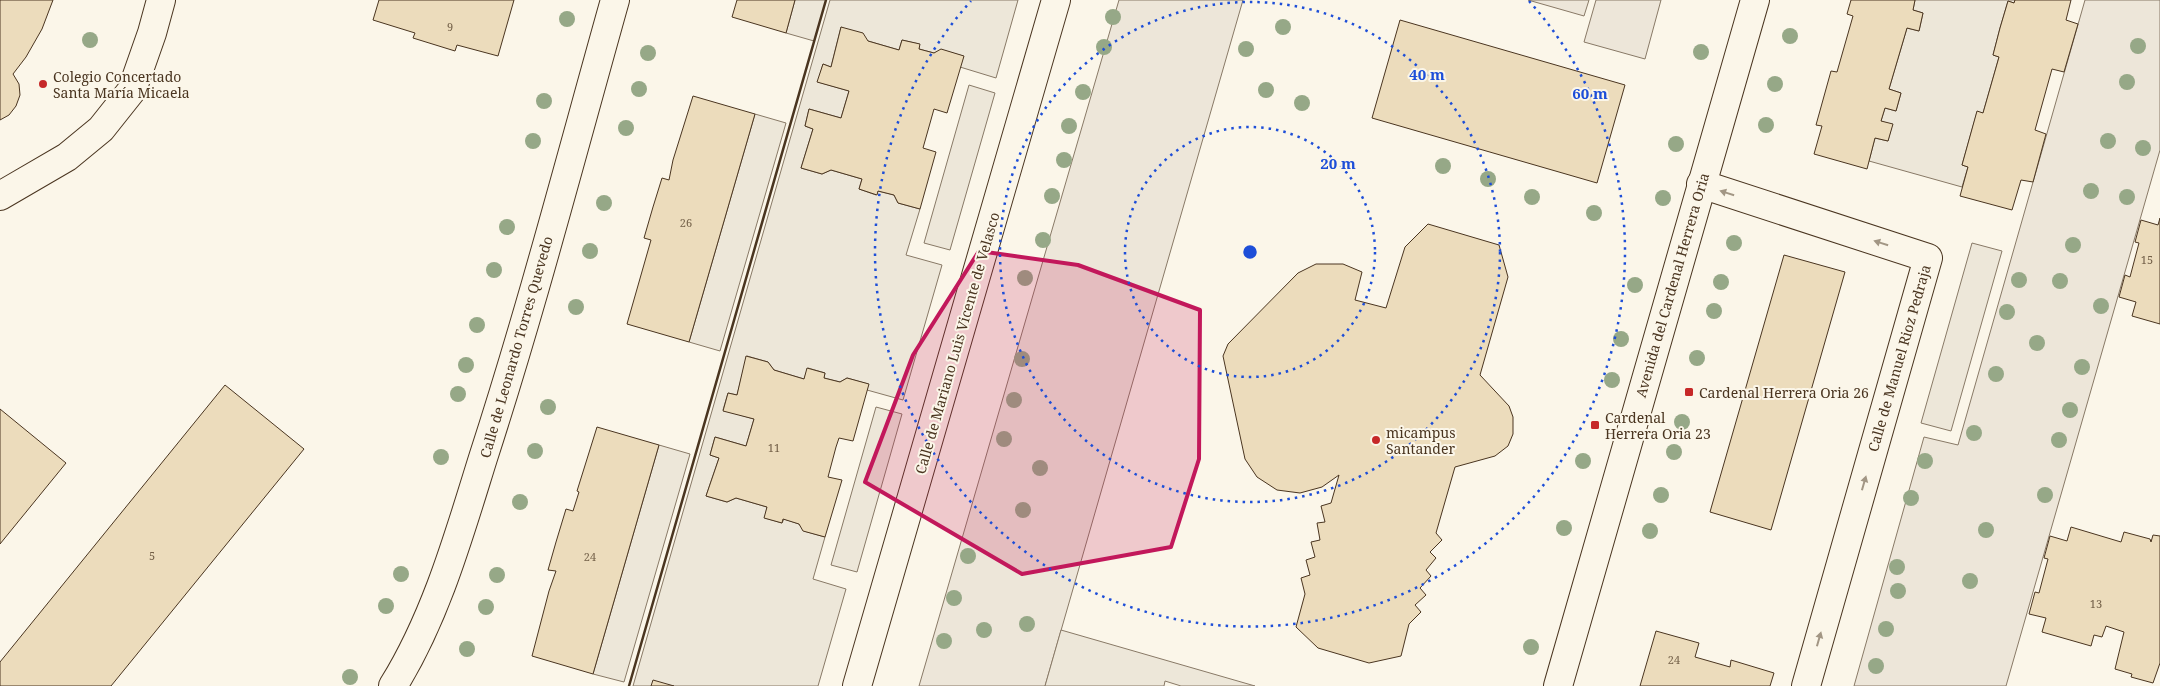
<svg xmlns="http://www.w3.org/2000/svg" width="2160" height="686" viewBox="0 0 2160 686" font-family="'Noto Serif',serif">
	<rect width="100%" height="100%" fill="#fbf6e9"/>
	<path fill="#ede6d9" stroke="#887966" d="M1119,0h124l-198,686h-126z
		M1528,0h61l-5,16z
		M1596,0h65l-16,59 -61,-17z
		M2085,0h75v150l-154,536h-152l70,-249 34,8z"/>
	<path fill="#ede7d9" stroke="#887966" d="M795,0h31l-12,41 -28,-8z
		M830,0h188l-22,78 -36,-11 3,-11 -21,-6 -8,3 -15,-4v-5l-17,-4 -3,10 -31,-9 -27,-14 -10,40 -8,-3 -5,18 31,9 -8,27 -32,-9 -4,17 8,3 -12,39 21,6 9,-4 31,9 -3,10 17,6 2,-4 16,4 4,8 22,6 -14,46 36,10 -39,135 -36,-10 1,-6 -21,-6 -7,4 -16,-4 1,-5 -17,-5 -4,11 -30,-9 -6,-8 -21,-6 -10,39 -9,-2 -5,17 31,9 -8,27 -31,-9 -5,18 9,3 -13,38 21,6 9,-4 31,9 -2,11 17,5 2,-4 15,5 5,7 21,6 -12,42 33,10 -28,97h-185z
		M1915,0h100l-1,3 -6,-2 -8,27 -7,27 6,2 -16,56 -6,-1 -15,53 6,2 -6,20 -93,-26 6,-23 13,3 4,-16 -11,-4 4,-13 11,3 5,-18 -12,-4 18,-61 12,3 4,-18 -10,-3z
		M969,85l26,8 -45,157 -26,-7z
		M755,114l31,9 -66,228 -31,-9z
		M1972,243l30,8 -51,180 -30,-8z
		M876,407l26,7 -45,158 -26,-7z
		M659,445l31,9 -66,228 -31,-8z
		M1061,630l194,56h-74l-16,-5 -1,5h-119z"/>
	<path fill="#ecdcbc" stroke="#4a3520" d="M0,0h53l-11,29 -16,28 -13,17 6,10 1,11 -4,11 -7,9 -9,5z
		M379,0h135l-16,56 -41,-11 -2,6 -42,-13 2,-5 -42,-13z
		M737,0h58l-9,33 -54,-16z
		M1851,0h64l-2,10 10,3 -4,18 -12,-3 -18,61 12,4 -5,18 -11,-3 -4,13 12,3 -5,17 -13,-3 -8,31 -53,-15 8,-28 -6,-1 15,-54 6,1 16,-56 -6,-2z
		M2015,0h56l-5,20 12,4 -14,48 -12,-3 -17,61 11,4 -13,48 -12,-2 -9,30 -52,-14 8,-29 -6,-2 15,-54 6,2 16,-56 -6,-2 7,-27 8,-27 6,2z
		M1400,20l225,65 -28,98 -225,-65z
		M841,27l22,6 5,8 31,9 3,-10 18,4 -1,5 15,4 7,-4 23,7 -17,57 -13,-4 -11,39 13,4 -16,57 -22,-6 -4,-8 -16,-4 -1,4 -18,-6 3,-10 -31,-9 -9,4 -21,-6 12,-39 -8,-3 4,-17 32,9 8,-27 -32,-9 6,-18 8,3z
		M693,96l62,18 -66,228 -62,-18 24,-84 -7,-2 9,-31 9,-29 7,2 4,-20z
		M2160,218v106l-28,-8 4,-14 -17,-5 6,-22 5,2 9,-34 -4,-1 6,-22 17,5z
		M1428,224l71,21 9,32 -28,98 29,31 4,11v17l-5,12 -13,10 -40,11 -19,66 6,7 -12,12 6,6 -10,12 5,6 -11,12 6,7 -11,10 6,7 -12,12 -8,32 -32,7 -51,-15 -22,-21 9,-33 -4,-16 9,-3 -4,-15 9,-3 -4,-15 9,-2 -3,-17 8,-1 -4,-16 10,-3 8,-28 -17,12 -22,6 -23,-3 -20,-13 -12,-18 -22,-103 5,-12 70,-71 18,-9h27l19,8 -7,28 31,8 19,-61z
		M1784,255l61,17 -74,258 -61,-18z
		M746,356l22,6 6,8 30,9 3,-11 18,5 -1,5 16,4 7,-4 22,6 -16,57 -14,-3 -3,9 -8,30 14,3 -17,57 -22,-6 -4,-7 -16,-5 -1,4 -18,-5 3,-11 -31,-9 -9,4 -21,-6 13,-38 -9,-3 5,-18 31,9 8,-27 -31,-8 5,-18 9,2z
		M225,385l79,64 -193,237h-111v-24z
		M0,409l66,54 -66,81z
		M597,427l62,18 -66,229 -61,-18 17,-65 7,-20 -8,-1 8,-28 10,-33 7,2 6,-19 -2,-1z
		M2071,527l50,15 3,-10 26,7 1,3 2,-7 7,1v127l-7,20 -22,-6 1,-3 -17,-5 9,-37 -18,-6 -4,11 -8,-2 -3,11 -49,-14 4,-14 -17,-4 6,-22 4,1 9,-34 -4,-1 6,-22 17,5z
		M1656,631l43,12 -4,14 35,10 1,-7 43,13 -4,13h-130z
		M653,680l21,6h-23z"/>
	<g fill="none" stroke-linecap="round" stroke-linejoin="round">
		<defs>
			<path id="minor" d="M1701,184l227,74 -122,428
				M0,196l67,-39 34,-28 31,-39 20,-57 9,-33
				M393,686c43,-69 66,-151 90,-228 49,-151 89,-305 132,-458
				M857,686l199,-686"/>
			<path id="secondary" d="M1558,686l197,-686"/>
		</defs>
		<use href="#minor" stroke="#4a3520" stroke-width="30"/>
		<use href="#secondary" stroke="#4a3520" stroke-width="30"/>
		<use href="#minor" stroke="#fbf6e9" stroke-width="28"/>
		<use href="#secondary" stroke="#fbf6e9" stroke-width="28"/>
		<path stroke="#4a3520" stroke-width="2.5" d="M629,686l197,-686"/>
	</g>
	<g fill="#96a887">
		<circle cx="1113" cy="17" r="8"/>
		<circle cx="567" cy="19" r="8"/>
		<circle cx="1283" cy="27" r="8"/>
		<circle cx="1790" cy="36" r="8"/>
		<circle cx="90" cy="40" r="8"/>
		<circle cx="2138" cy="46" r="8"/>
		<circle cx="1104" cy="47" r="8"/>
		<circle cx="1246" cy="49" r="8"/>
		<circle cx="1701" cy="52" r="8"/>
		<circle cx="648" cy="53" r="8"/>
		<circle cx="2127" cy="82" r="8"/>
		<circle cx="1775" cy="84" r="8"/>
		<circle cx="639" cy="89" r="8"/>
		<circle cx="1266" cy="90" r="8"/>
		<circle cx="1083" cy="92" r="8"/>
		<circle cx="544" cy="101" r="8"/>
		<circle cx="1302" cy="103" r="8"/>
		<circle cx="1766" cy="125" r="8"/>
		<circle cx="1069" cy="126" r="8"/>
		<circle cx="626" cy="128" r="8"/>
		<circle cx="533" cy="141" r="8"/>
		<circle cx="2108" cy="141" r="8"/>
		<circle cx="1676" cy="144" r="8"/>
		<circle cx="2143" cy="148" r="8"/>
		<circle cx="1064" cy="160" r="8"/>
		<circle cx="1443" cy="166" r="8"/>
		<circle cx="1488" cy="179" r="8"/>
		<circle cx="2091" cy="191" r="8"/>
		<circle cx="1052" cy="196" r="8"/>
		<circle cx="1532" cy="197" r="8"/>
		<circle cx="2127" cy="197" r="8"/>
		<circle cx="1663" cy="198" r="8"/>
		<circle cx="604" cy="203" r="8"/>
		<circle cx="1594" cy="213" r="8"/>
		<circle cx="507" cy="227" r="8"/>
		<circle cx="1043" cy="240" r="8"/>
		<circle cx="1734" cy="243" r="8"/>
		<circle cx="2073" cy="245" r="8"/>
		<circle cx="590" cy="251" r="8"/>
		<circle cx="494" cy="270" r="8"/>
		<circle cx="1025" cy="278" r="8"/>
		<circle cx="2019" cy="280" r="8"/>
		<circle cx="2060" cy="281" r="8"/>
		<circle cx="1721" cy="282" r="8"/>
		<circle cx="1635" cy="285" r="8"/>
		<circle cx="2101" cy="306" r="8"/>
		<circle cx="576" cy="307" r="8"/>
		<circle cx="1714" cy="311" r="8"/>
		<circle cx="2007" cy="312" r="8"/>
		<circle cx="477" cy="325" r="8"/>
		<circle cx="1621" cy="339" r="8"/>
		<circle cx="2037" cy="343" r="8"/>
		<circle cx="1697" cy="358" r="8"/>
		<circle cx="1022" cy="359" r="8"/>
		<circle cx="466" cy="365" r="8"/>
		<circle cx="2082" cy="367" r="8"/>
		<circle cx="1996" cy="374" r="8"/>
		<circle cx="1612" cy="380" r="8"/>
		<circle cx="458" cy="394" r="8"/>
		<circle cx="1014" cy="400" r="8"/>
		<circle cx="548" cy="407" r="8"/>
		<circle cx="2070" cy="410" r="8"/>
		<circle cx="1682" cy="422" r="8"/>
		<circle cx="1974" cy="433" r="8"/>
		<circle cx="1004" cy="439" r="8"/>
		<circle cx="2059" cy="440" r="8"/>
		<circle cx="535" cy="451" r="8"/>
		<circle cx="1674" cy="452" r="8"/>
		<circle cx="441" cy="457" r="8"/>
		<circle cx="1583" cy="461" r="8"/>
		<circle cx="1925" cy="461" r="8"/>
		<circle cx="1040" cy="468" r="8"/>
		<circle cx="1661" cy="495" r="8"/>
		<circle cx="2045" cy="495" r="8"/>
		<circle cx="1911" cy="498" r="8"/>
		<circle cx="520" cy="502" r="8"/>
		<circle cx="1023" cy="510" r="8"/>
		<circle cx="1564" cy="528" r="8"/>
		<circle cx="1986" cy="530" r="8"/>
		<circle cx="1650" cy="531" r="8"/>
		<circle cx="968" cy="556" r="8"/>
		<circle cx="1897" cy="567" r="8"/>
		<circle cx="401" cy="574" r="8"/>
		<circle cx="497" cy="575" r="8"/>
		<circle cx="1970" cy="581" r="8"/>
		<circle cx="1898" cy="591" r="8"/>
		<circle cx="954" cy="598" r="8"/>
		<circle cx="386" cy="606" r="8"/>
		<circle cx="486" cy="607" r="8"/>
		<circle cx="1027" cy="624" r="8"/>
		<circle cx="1886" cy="629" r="8"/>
		<circle cx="984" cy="630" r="8"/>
		<circle cx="944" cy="641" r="8"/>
		<circle cx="1531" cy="647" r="8"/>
		<circle cx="467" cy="649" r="8"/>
		<circle cx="1876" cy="666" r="8"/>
		<circle cx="350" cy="677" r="8"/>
	</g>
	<defs><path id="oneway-solid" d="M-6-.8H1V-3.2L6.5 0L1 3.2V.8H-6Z" transform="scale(1.25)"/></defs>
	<g fill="#a29684">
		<use href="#oneway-solid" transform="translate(1727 193) rotate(-162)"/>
		<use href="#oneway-solid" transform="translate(1881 243) rotate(-162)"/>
		<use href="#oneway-solid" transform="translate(1864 483) rotate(-74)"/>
		<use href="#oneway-solid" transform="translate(1819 639) rotate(-74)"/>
	</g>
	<path fill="#c2185b" fill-opacity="0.2" stroke="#c2185b" stroke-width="4" stroke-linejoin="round" d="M979,251l99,14 122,45 -1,149 -28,88 -149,27 -157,-92 48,-127z"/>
	<g fill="none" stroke="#1d4ed8" stroke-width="2.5" stroke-dasharray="2.5 5">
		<circle cx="1250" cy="252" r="125"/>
		<circle cx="1250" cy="252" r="250"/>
		<path d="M1529 1A375 375 0 1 1 971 1"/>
	</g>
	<g fill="#c62828" stroke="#fbf6e9" stroke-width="2">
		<circle cx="43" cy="84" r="5"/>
		<rect x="1684" y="387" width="10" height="10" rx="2.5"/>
		<rect x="1590" y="420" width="10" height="10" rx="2.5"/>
		<circle cx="1376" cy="440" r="5"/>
	</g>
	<g text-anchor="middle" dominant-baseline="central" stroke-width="4" stroke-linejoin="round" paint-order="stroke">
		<g font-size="11" fill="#725f47">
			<text x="450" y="26">9</text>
			<text x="686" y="222">26</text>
			<text x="2147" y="259">15</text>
			<text x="774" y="447">11</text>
			<text x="152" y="555">5</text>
			<text x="590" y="556">24</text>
			<text x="2096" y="603">13</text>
			<text x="1674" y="659">24</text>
		</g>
		<g font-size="14" fill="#4a3520" stroke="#fbf6e9" text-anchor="start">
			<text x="53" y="76">Colegio Concertado<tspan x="53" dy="16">Santa María Micaela</tspan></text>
			<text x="1699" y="392">Cardenal Herrera Oria 26</text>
			<text x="1605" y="417">Cardenal<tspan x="1605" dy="16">Herrera Oria 23</tspan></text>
			<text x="1386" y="432">micampus<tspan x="1386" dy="16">Santander</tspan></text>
		</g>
		<g font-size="14" fill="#4a3520" stroke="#fbf6e9">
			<text transform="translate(1672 285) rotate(-74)">Avenida del Cardenal Herrera Oria</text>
			<text transform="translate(957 343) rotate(-74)">Calle de Mariano Luis Vicente de Velasco</text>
			<text transform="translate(516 347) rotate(-74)">Calle de Leonardo Torres Quevedo</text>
			<text transform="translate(1899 358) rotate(-74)">Calle de Manuel Rioz Pedraja</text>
		</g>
	</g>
	<circle cx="1250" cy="252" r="8" fill="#1d4ed8" stroke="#fbf6e9" stroke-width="2.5"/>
	<g font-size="15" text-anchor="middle" font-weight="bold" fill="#1d4ed8" stroke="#fbf6e9" stroke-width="4" stroke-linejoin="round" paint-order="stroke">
		<text x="1427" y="80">40 m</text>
		<text x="1590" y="99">60 m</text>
		<text x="1338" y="169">20 m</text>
	</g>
</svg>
